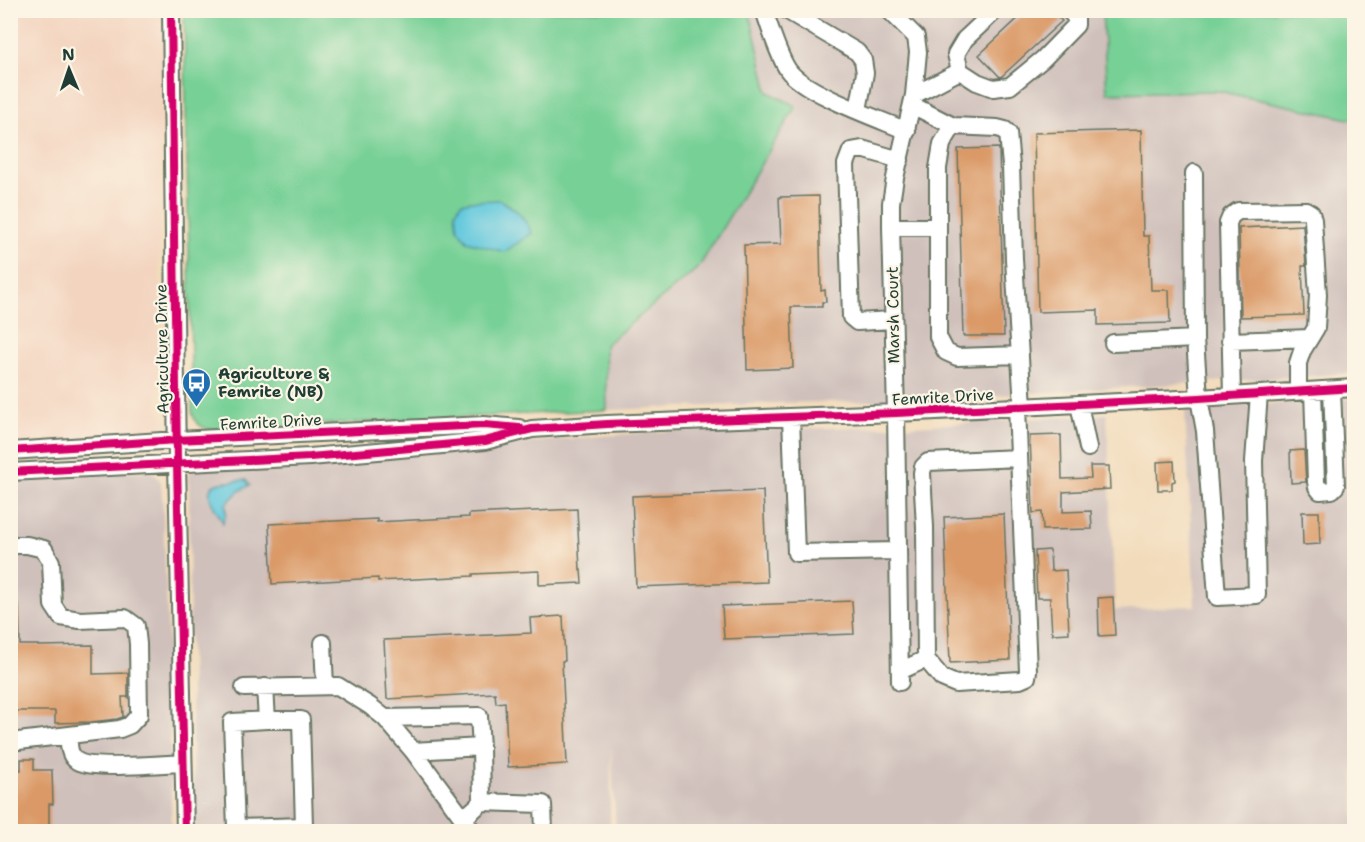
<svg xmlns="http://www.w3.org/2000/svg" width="1365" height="842" viewBox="0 0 1365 842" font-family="'Shantell Sans',sans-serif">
	<rect width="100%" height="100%" fill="#fcf5e5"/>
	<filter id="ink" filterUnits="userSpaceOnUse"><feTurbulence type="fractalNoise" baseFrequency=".0167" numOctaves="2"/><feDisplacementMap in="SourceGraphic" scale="12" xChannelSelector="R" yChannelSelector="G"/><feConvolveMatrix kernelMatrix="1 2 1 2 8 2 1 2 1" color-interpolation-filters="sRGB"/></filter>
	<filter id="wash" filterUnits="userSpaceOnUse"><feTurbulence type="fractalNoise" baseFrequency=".008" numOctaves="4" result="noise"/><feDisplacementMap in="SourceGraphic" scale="24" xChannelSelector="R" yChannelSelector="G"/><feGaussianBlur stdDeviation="1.35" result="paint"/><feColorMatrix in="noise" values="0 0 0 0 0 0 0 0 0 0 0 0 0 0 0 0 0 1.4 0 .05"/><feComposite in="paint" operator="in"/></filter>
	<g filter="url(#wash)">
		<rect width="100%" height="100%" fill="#f2dbbb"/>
		<path fill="#f3d4bf" d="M11,11h152l-6,396 20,33 -166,11z"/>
		<path fill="#cfc0bb" d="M749,11h353l5,82 111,-2 136,28v254l-432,27 -146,3 -169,7 -2,-65 94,-78 96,-161 -27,-14z
			M1354,398v433h-738l-5,-85 -1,85h-416l-4,-187 -1,-162 1,-9 5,-4 211,-14 182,-18 82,-6 245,-5 192,-12 8,196 80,-4 -10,-196z
			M152,471l9,11 2,32 5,123 4,194 -161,1v-355z"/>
		<path fill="#77d096" stroke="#4b8665" stroke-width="1.5" d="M184,11h565l19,81 28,14 -97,161 -94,78 2,65 -396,20c-12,-3 -16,-7 -19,-18z
			M1102,11h252v109l-136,-29 -111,2z"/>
		<path fill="#61c8dd" stroke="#408288" stroke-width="1.5" d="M500,200c17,9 23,16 32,33l-28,19 -37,-11 -9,-12 -2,-18 5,-8 10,-2z
			M246,480l4,5 -11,6 -13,13v10l-3,9c-3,-8 -9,-14 -12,-22 -5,-15 2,-17 15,-19 6,0 13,-2 20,-2z"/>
		<g id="blocks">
			<path fill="#da9966" d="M1027,10h24l11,11 -60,55 -2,1 -21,-22z
				M1141,130l2,106h6l2,54h18l1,33 -72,2v-15l-60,2 -4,-179z
				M999,148l5,188h-41l-5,-187z
				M819,196l2,95 4,-1 1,12h-4v5h-31l2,61 -46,2 -3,-125 37,-1 -2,-47z
				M1303,225l3,41h-4l2,49 -63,2 -2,-89z
				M1061,435l1,44 29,-1 -1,-12h19l1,23 -47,3v20l28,-1 1,18 -49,1 -1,-18 -9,1 -3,-77z
				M1304,450l2,32 -15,1 -1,-32z
				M1174,461l1,20 -3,1v8h-14l-1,-28z
				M763,491l4,91 -131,5 -4,-91z
				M577,509l3,61h1l1,13 -43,2v-14l-66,3v2l-95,5v-3l-106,6 -3,-60 108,-5v3l92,-5v-3z
				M1302,512h17l1,32 -17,1z
				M1004,514l6,146 -60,3 -6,-146z
				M1050,550l1,21 15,-1 3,63 -17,1 -2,-36h-13l-2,-47z
				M1113,597l2,38 -16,1 -1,-38z
				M852,601l2,33 -130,5 -2,-33z
				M10,604h9l1,41h18v1l55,-1v29l35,-1v24h-6l1,20 -6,2 -26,3 -36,1v-12h-45z
				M563,616l2,45h-3l5,103 -59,3 -3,-65 -9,1 -1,-10 -108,6 -3,-59 147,-7 -1,-15z
				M21,759h13v11h18l1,34h-4v27h-39v-61h11z"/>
		</g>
	</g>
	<g filter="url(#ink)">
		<use href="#blocks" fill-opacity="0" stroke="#697463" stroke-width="1.5"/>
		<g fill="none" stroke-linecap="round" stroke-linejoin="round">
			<defs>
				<path id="minor" d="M171,10l6,453 8,369
					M764,10c6,18 14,45 24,60 16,23 91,49 119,61
					M786,10l71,42 6,8 2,13 -7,37
					M889,10l27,27 2,15 -4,43 -19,83 -4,25v24l5,186 4,269
					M996,10l-31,29 -9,15 4,17 17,11 16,6 17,-2 33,-27 33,-34v-7l-7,-8
					M914,95l46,-24
					M912,105l41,21 44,2 8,2 3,3 3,33 3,93 9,148
					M953,126l-11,18 -4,24v169l8,15 11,5 63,-2
					M1194,173l1,166 4,59 6,33 12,166 40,-2 -3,-134 5,-67
					M891,227h47
					M893,320l-36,2 -6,-5 -5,-153 5,-13 11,-2 38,11
					M1230,341l80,-3
					M1113,343l82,-4
					M1313,391l3,91 1,5 3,4 12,-1 4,-4 -4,-96
					M1232,396l-4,-173 3,-7 7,-5 68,-1 5,3 2,7 5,75 -2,33 -14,23 -4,12v29
					M1079,404l9,44
					M791,417l5,136 102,-2
					M10,451l167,-11 307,-15 35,3
					M10,472l300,-15 68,-6 107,-10 47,-12 75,-5 289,-11 303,-15 155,-10
					M10,545h17l17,4 7,13 2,43 8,12 19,3 45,-2 11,8 2,18 1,71 -9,10 -10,4 -110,13
					M323,643l2,43
					M926,659l-1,-132 -3,-54 1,-6 5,-5 91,-4
					M900,671l26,-12 16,19 14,6 64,-4 7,-3 1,-6 -11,-264
					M265,687l2,33h34l3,106 -68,2 -4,-106 35,-2
					M244,688l94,-2 32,20 15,12 28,33 60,81
					M385,718l94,-2 2,31 1,55
					M69,736c0,8 -1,19 8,25 14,9 86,3 106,2
					M413,751l68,-4
					M463,819l19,-17 61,2 1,28"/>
			</defs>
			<use href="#minor" stroke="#697463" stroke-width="20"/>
			<use href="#minor" stroke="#fff" stroke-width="16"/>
			<defs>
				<path id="cycleway" d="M171,10l6,453 8,369
					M10,451l167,-11 307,-15 36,3
					M10,472l300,-15 68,-6 107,-10 47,-12 75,-5 289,-11 303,-15 155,-10"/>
			</defs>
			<use href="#cycleway" stroke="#fcf5e5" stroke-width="11"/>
			<use href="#cycleway" stroke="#d6006c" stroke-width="8"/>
		</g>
	</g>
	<defs>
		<symbol id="bus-pin" viewBox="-11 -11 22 30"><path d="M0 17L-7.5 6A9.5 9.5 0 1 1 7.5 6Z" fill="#1f6fb2" stroke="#fcf5e5"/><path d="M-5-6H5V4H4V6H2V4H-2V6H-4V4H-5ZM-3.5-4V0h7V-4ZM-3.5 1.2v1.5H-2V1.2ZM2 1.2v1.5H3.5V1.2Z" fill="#fff"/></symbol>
	</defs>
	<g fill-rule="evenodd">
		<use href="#bus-pin" x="180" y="366" width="33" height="45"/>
	</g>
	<g text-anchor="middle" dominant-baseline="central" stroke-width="4.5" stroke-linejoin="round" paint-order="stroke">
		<g font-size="16" fill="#1f3d34" stroke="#fcf5e5">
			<text transform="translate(893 315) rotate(-91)">Marsh Court</text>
			<text transform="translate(162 349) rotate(-91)">Agriculture Drive</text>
			<text transform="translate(943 397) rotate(-3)">Femrite Drive</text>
			<text transform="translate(271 422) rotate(-3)">Femrite Drive</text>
		</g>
		<g font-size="16" font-weight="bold" fill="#1f3d34" stroke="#fcf5e5" text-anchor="start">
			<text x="218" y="373">Agriculture &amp;<tspan x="218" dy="18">Femrite (NB)</tspan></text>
		</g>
	</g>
	<rect width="1365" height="842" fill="none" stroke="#fcf5e5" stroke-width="36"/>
	<g transform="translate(69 69) rotate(358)" stroke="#fcf5e5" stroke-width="4.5" paint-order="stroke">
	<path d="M0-4.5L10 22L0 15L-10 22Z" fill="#1f3d34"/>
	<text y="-9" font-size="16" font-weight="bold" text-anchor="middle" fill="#1f3d34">N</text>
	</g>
</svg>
